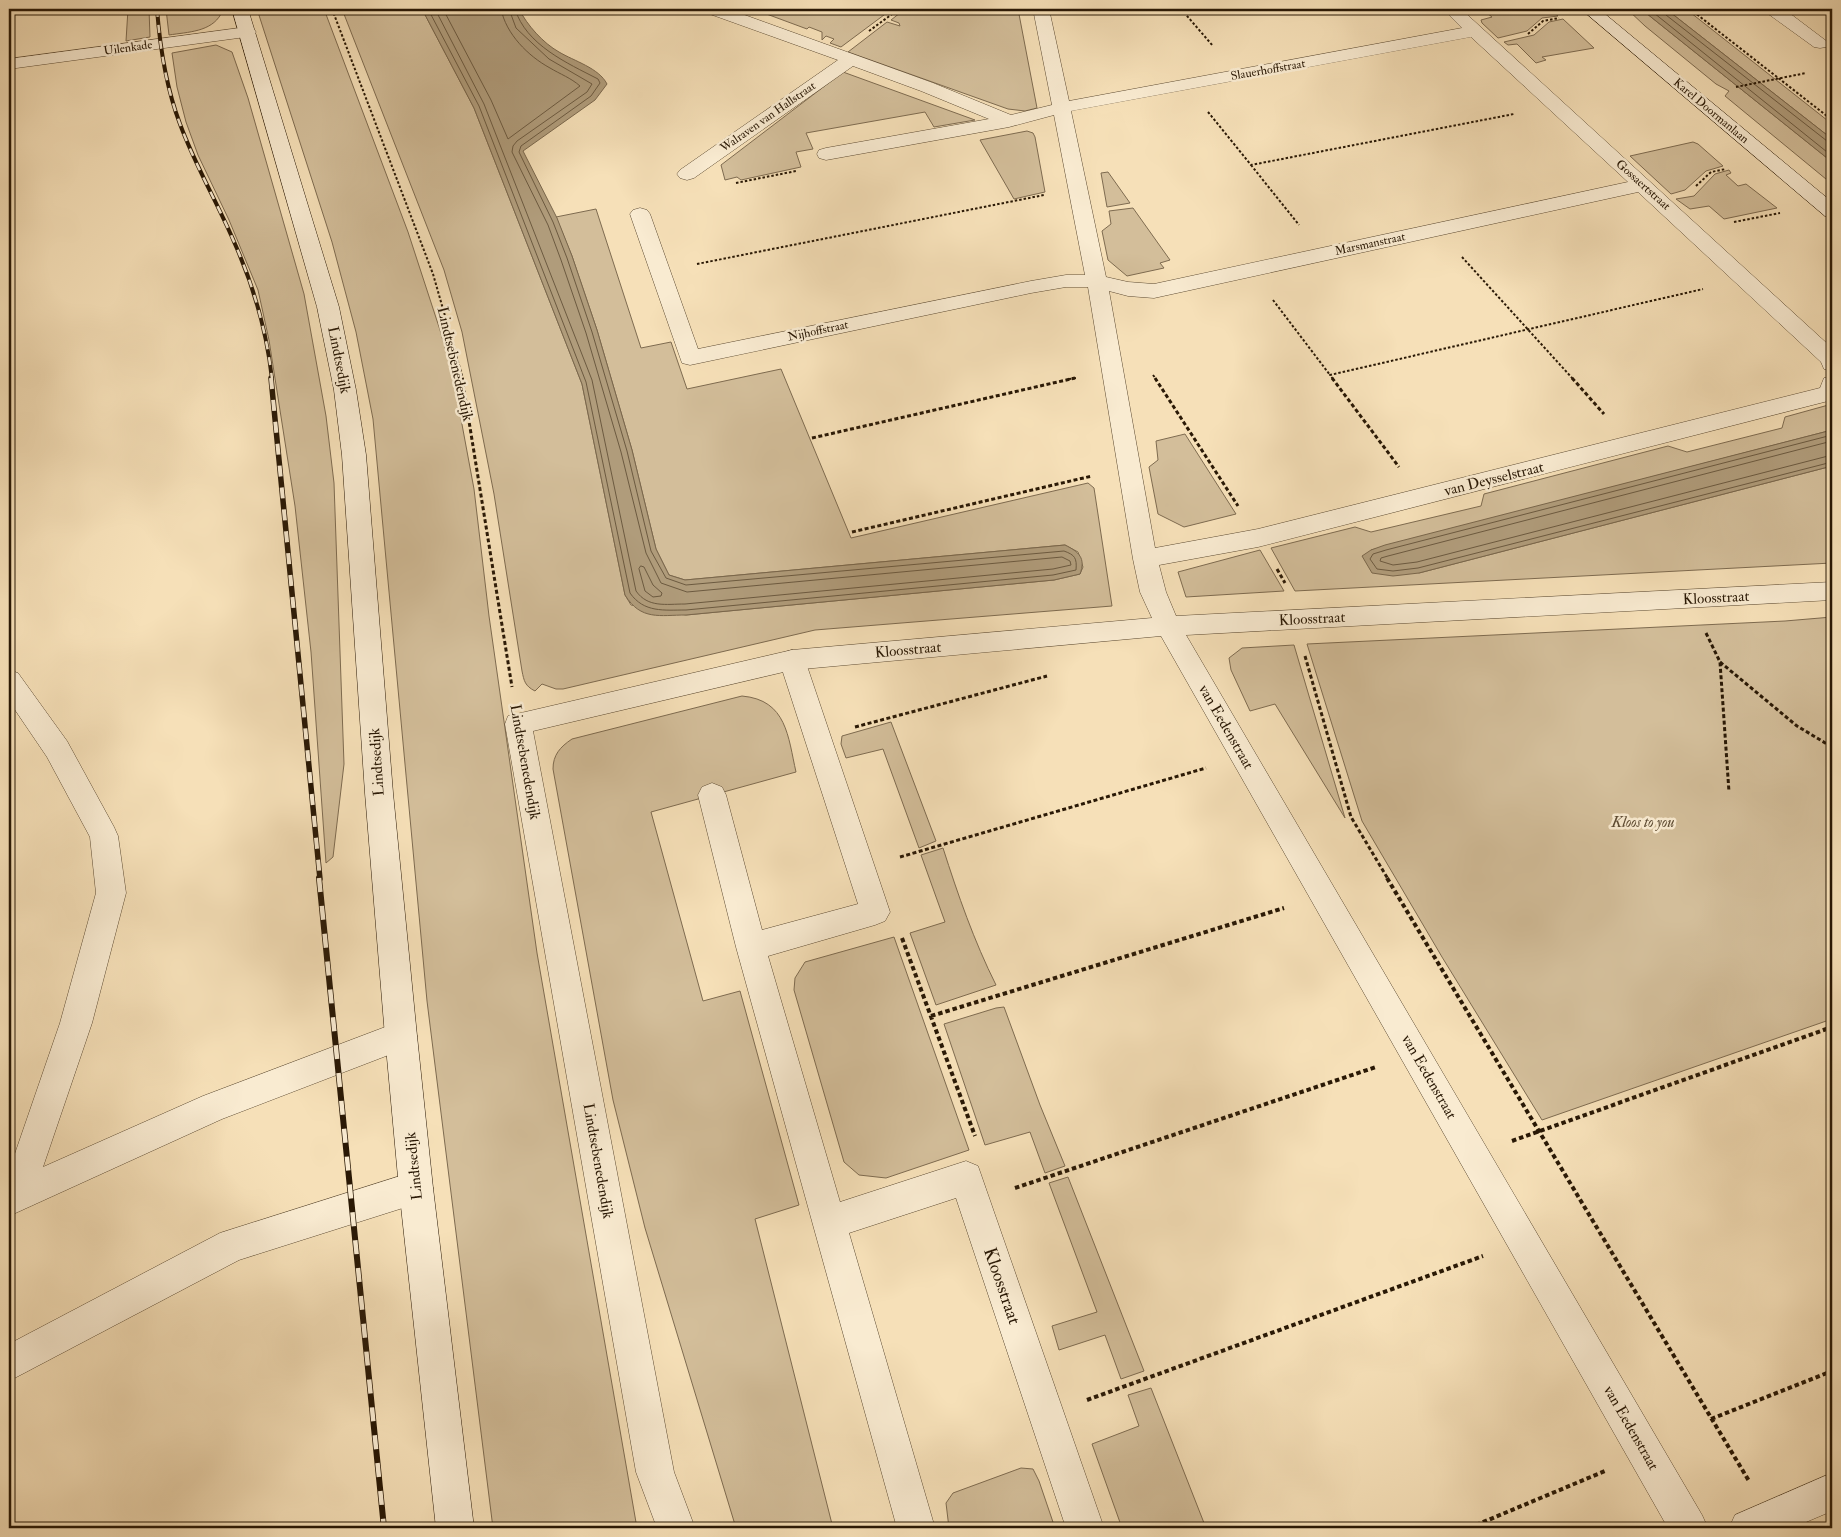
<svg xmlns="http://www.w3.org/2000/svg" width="1841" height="1537" viewBox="0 0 1841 1537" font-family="'IM FELL Double Pica',serif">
	<rect width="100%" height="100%" fill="#f6e0b8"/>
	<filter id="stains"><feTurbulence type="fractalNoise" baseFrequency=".004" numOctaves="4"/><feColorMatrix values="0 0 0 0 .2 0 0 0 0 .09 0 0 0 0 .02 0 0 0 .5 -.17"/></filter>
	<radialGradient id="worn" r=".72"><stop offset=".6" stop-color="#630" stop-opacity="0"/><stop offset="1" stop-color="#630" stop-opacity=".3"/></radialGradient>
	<path fill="#d3be9a" stroke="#7e6b50" d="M128,9h21l1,28 -24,4z
		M166,9h54l1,5c-10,18 -33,18 -52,21z
		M257,9h67l84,223 32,98 13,46 21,113 15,127 48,337 100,575h-144l-66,-527 -54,-582 -17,-87 -24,-90z
		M342,9h80l52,99 108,276 43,211 6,10 55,10 368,-35 26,-6 3,-7 -5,-15 -13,-7 -380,35 -16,-5 -13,-26 -24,-99 -35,-120 -25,-74 -16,-39 40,-8 45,139 30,-6 16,47 94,-20 70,169 237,-55 6,5 18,118 -297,24 -252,59h-7l-14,-5 -7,7c-10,-5 -11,-10 -13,-20l-28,-177 -32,-162 -18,-62z
		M753,9h139l-51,38 -11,-4 4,-4 -8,-3 -4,4v-8l-13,-5 -2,2z
		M905,9h113l19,99 -12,3 -17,-2 -160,-57 39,-30 13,4 -1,-3 -8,-3z
		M1482,9h68l8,7 -16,2 -15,13 -29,7 -16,-15 -1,-3 11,-3z
		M1627,9h14l191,153v22l-107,-88 4,-5 -13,-7 -71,-58z
		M1666,9h20l146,115v15z
		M1563,19l31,29 -52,9 4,3 -10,3 -19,-19 -9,1 -4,-3 30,-7 15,-13z
		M216,45l16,7 16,46 56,196 22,122 8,67 10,281 -11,93 -7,6 -15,-211 -16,-146 -26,-166 -11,-50 -29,-70 -31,-65 -12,-33 -9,-35 -5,-34z
		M843,72l132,48 -41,7 -9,-15 -119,21 7,16 -17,3 5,15 -60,13 -4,-3 -12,3 -4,-15z
		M1027,131l6,2 2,4 10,55 -31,7 -34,-59z
		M1693,142l5,2 25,22 -17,5 -21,19 -14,4 -41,-38z
		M1729,170l2,3 -5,2 12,11 8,-2 31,24 -53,11 -15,-13 -19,3 -14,-10 18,-3 21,-22z
		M1108,172l22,31 -23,4 -6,-34z
		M1133,208l37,52 -10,3 4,5 -37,8 -19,-16 -6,-29 9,-7 -2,-13z
		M1832,404v26l-461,120 48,23 413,-107v97l-537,28 -24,-43 84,-21 16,5 110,-26 3,-12 184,-48 19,6 95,-24 3,-11z
		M1185,434l51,80 -52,13 -26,-13 -9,-47 9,-7 -2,-19z
		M1260,550l24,41 -98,6 -8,-25z
		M1832,617v402l-290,101 -100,-163 -80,-136 -55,-177 478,-23z
		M1294,645l51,173 -70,-114 -25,7 -19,-41 -2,-12 13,-10z
		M742,696c45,4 46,41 54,76l-145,40 52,189 37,-10 59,214 -44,14 78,309h-97l-91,-300 -32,-128 -60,-331c0,-14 7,-22 19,-30z
		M891,722l45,119 -17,7 -36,-99 -37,9 -5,-14 1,-8z
		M943,848c15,47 31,93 53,137l-60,20 -26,-72 35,-11 -24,-67z
		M894,937l75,213 -83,28 -27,-3 -15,-13 -50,-172 1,-12 10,-16z
		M1004,1007l36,98 25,61 -20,7 -15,-41 -45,13 -41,-121 52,-16z
		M1068,1177l76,194 -23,8 -16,-44 -46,15 -7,-24 45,-14 -48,-129z
		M1151,1388l55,140h-84l-30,-84 47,-18 -11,-31z
		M1021,1468l12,1 6,12 16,47h-106l-3,-25 7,-10z"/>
	<path fill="#b09c7b" stroke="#7a674c" d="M422,9h97c8,16 24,34 40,43 15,9 40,16 48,32l-12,16 -72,51 34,67 15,38 25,74 35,120 24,99 13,26 16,5 380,-35c14,7 21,13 15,29l-26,6 -368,35c-26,0 -45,6 -61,-20l-43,-211 -108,-276z
		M1641,9h25l166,130v23z
		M1832,430v36l-413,107 -26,3 -21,-3 -10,-17 9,-6 14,-5z"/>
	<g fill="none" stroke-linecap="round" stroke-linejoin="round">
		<path stroke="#6c5a40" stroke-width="1" d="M428,9l51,97 107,276 44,211c14,20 34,17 56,17l367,-35 23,-5c1,-12 -1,-15 -12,-19l-378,34 -20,-7 -15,-27 -24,-100 -35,-119 -25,-74 -14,-36 -34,-70 2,-6 70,-50 9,-13 -2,-4c-31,-16 -72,-34 -83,-70
			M435,9l49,95 108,276 44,211c12,17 30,13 49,13l368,-35 18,-4 -1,-4 -8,-4 -375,35 -26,-9 -15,-30 -25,-101 -35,-119 -25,-73 -13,-35 -36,-73 1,-6 4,-5 70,-49 5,-8 -43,-25 -33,-31 -7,-19
			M443,9l48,91 17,39 72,-53c-9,-8 -20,-12 -30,-18 -22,-12 -44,-34 -49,-59
			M1649,9l183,147
			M1663,9l3,6 161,126 5,1
			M1832,435l-446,115 -13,4 -3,5 7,10 16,2 25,-3 414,-106
			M1832,441l-444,115 -7,2 -1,3 13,4 24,-3 415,-107
			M641,566l3,1 9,18 9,8 -1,3 -8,1 -8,-6 -6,-22z"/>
		<defs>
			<path id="lane" d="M792,650l9,3 4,7 85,252 -5,9 -10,4 -107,31 72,246 126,-41 12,5 126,362h-38l-110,-330 -107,35 86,295h-38l-161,-581 -38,-152 4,-8 10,-4 10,4 4,8 36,135 96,-26 -79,-244 4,-7z
				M9,670l9,3 49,68 47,86 4,9 8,57 -34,130 -49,144 160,-71 198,-75 11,5 5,10 -5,10 -190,73 -213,97v-45l51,-148 36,-130 -6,-56 -43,-80 -38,-56z
				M416,1171l12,5 5,12 -5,12 -189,60 -230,121v-37l211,-111z"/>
			<path id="street" d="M705,9h23l205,74 78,32 41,-10 -19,-96h16l20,92 393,-73 -19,-19h18l371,339v23l-8,-2 -3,-7 -183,-170 -484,106 -26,-2 -19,-5 46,257 103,-19 562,-141 4,-10 8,-2v24l-574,147 -99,18 7,27 10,24 656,-34v18l-646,35 516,880 6,13h-40l-507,-892 -369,34 -259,61 141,741 21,56h-38l-21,-56 -131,-748 3,-8 284,-66 360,-32 -12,-26 -7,-33 -45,-272h-22l-35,6 -341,72 -8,-2 -52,-149 3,-4 7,-2 7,2 3,4 48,135 333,-68 35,-6h19l-31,-160 -45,12 -183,33 -7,-2 -2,-4 2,-4 7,-2 163,-29 -68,-28 -68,-25 -159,112 -7,2 -7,-2 -3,-4 3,-4 158,-110 -131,-47zM1471,37l157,145 -474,102 -26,-2 -22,-5 -35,-166z
				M1765,9h19l45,34 -3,4 -6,1 -6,-1 -47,-34z
				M247,27l6,1 3,4 -3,4 -244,33v-10z
				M1832,1473v38l-40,17h-63l6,-13z"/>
			<path id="secondary" d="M232,9h16l91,298 17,83 10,65 27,338 24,243 16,152 41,340h-38l-37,-340 -14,-152 -20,-243 -23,-338 -8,-65 -17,-83z
				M1581,9h18l233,193v16l-7,-2z"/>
		</defs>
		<use href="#lane" stroke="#5c4a32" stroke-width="1"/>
		<use href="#street" stroke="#5c4a32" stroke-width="1"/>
		<use href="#secondary" stroke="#291805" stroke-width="1"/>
		<path stroke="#291805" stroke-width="2" stroke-dasharray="2.5 2" stroke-linecap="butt" d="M332,9l101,265 30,105
			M1181,9l32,37
			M1690,9l142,111
			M869,31l30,-22
			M1528,34l15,-13 16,-3
			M1736,87l70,-14
			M1208,112l43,53 263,-51
			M1251,165l48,60
			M736,183l60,-12
			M1696,186l15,-14 15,-3
			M1734,222l46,-9
			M1462,257l111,122
			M697,264l347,-69
			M1273,300l57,75
			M1153,375l3,4
			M1069,379l7,-1
			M1333,379l-3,-4 373,-86"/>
		<path stroke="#291805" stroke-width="3" stroke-dasharray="4 2.5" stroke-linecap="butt" d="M462,378l50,309
			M1155,378l83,128
			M1332,378l67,89
			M1572,378l32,36
			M812,438l263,-60
			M852,532l240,-56
			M1277,569l8,14
			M1706,633l14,29 9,130
			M1305,656l46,161 37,62
			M1720,662l77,64 35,21
			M855,727l192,-51
			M900,857l306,-89"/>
		<path stroke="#291805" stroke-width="4" stroke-dasharray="4.5 3" stroke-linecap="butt" d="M1387,878l362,603
			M902,938l73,198
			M931,1016l353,-108
			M1512,1141l320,-114
			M1015,1188l361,-121
			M1087,1400l396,-144
			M1711,1419l121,-48
			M1469,1528l136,-57"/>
		<use href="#lane" fill="#f9ebd1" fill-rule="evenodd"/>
		<use href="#street" fill="#f9ebd1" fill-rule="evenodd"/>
		<use href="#secondary" fill="#f9ebd1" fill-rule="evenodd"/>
		<defs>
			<path id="rail-far2" d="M157,9c3,39 9,78 23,115 15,41 38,80 55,120 19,43 32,90 37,135"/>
			<path id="rail-far1" d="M271,378l49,501"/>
			<path id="rail" d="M319,878l65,650"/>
		</defs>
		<use href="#rail-far2" stroke="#291805" stroke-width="4"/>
		<use href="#rail-far1" stroke="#291805" stroke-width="5.5"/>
		<use href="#rail" stroke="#291805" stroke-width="6"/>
		<use href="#rail-far2" stroke="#f9ebd1" stroke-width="2.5" stroke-dasharray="8" stroke-linecap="butt"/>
		<use href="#rail-far1" stroke="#f9ebd1" stroke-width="4" stroke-dasharray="11" stroke-linecap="butt"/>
		<use href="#rail" stroke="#f9ebd1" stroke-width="4.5" stroke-dasharray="14" stroke-linecap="butt"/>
	</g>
	<g text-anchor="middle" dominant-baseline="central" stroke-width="5" stroke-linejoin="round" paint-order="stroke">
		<g font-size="12" fill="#291805" stroke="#f9ebd1">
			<text transform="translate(128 48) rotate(-8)">Uilenkade</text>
			<text transform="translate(1268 70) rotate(-10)">Slauerhoffstraat</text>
			<text transform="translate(1711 111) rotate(40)">Karel Doormanlaan</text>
			<text transform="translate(768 117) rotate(-35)">Walraven van Hallstraat</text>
			<text transform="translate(1643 185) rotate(42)">Gossaertstraat</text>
			<text transform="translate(1370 244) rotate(-12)">Marsmanstraat</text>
			<text transform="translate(818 331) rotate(-12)">Nijhoffstraat</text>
		</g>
		<g font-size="15" fill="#291805" stroke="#f9ebd1">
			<text transform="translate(339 360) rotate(79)">Lindtsedijk</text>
			<text transform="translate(455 364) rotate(77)">Lindtsebenedendijk</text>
			<text transform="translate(1494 479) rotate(-14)">van Deysselstraat</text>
			<text transform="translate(1716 598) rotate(-3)">Kloosstraat</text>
			<text transform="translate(1312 619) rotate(-3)">Kloosstraat</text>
			<text transform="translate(908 650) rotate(-5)">Kloosstraat</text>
			<text transform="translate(1226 727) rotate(60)">van Eedenstraat</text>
			<text transform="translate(377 762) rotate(-94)">Lindtsedijk</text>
			<text transform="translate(525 762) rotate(80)">Lindtsebenedendijk</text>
			<text transform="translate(1429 1077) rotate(60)">van Eedenstraat</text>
			<text transform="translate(598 1161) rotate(80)">Lindtsebenedendijk</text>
			<text transform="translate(414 1166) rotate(-96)">Lindtsedijk</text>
			<text transform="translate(1631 1428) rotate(60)">van Eedenstraat</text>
		</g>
		<g font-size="15" font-style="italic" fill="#5c4a32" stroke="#f9ebd1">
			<text x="1643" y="822">Kloos to you</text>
		</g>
		<g font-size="18" fill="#291805" stroke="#f9ebd1">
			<text transform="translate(1002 1286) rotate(71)">Kloosstraat</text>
		</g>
	</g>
	<rect width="1841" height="1537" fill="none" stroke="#f6e0b8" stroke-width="30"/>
	<rect x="10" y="10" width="1821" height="1517" fill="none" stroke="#291805" stroke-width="2.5"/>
	<rect x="15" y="15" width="1811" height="1507" fill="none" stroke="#291805"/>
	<rect width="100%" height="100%" filter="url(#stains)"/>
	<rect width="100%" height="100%" fill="url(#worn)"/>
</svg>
